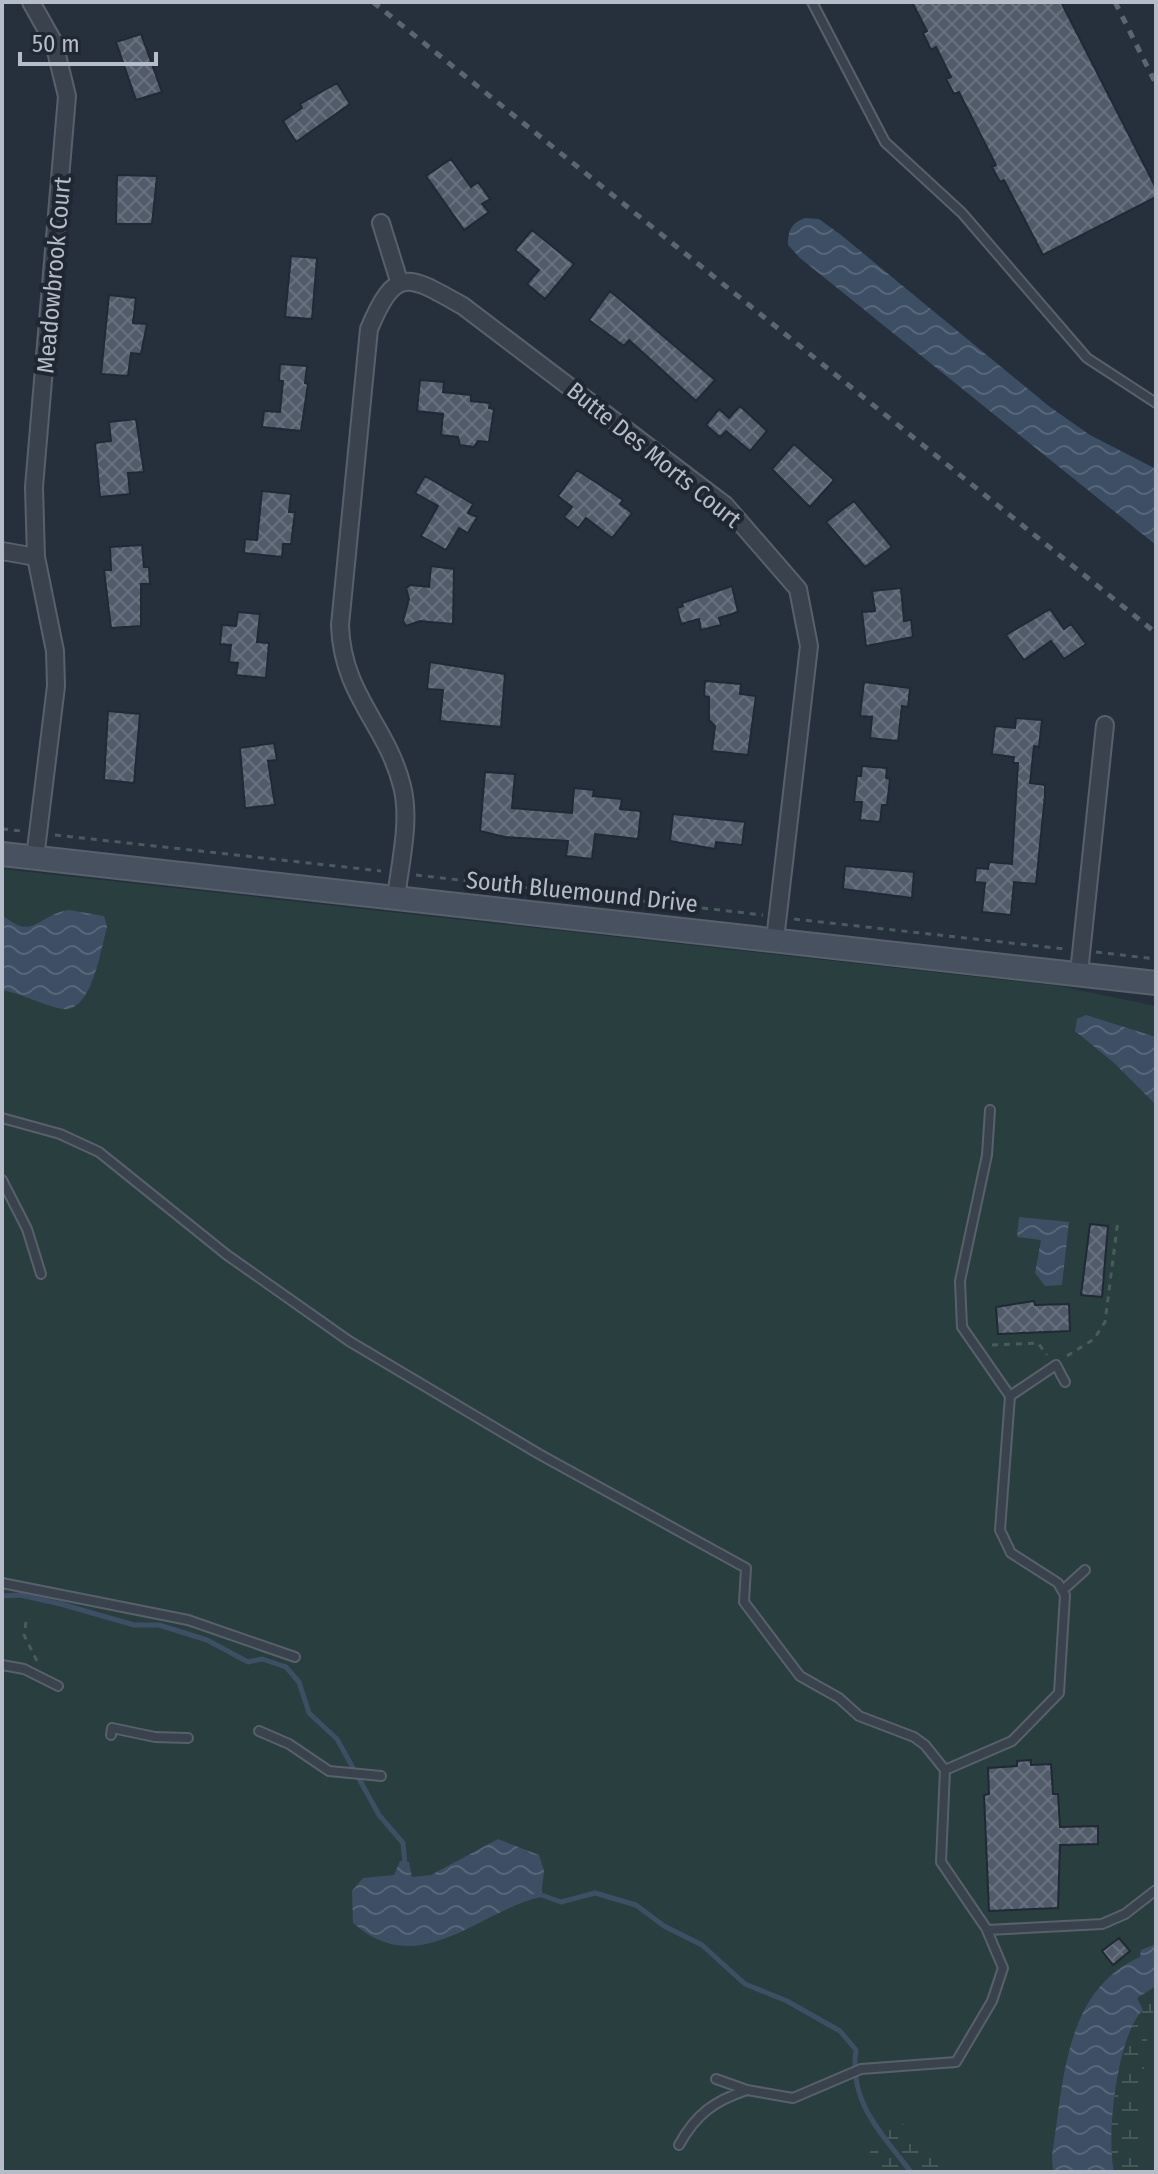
<svg xmlns="http://www.w3.org/2000/svg" width="1158" height="2174" viewBox="0 0 1158 2174" font-family="'Fira Sans Condensed',sans-serif">
	<defs>
		<pattern id="wetland-marsh" width="20" height="14" patternUnits="userSpaceOnUse" patternTransform="scale(2)"><rect width="20" height="14" fill="#293e3e"/><path d="M1 5h8M5 5V1M11 12h8M15 12V8" fill="none" stroke="#465858"/></pattern>
		<pattern id="water-waves" width="16" height="10" patternUnits="userSpaceOnUse" patternTransform="scale(2)"><rect width="16" height="10" fill="#3d4f64"/><path d="M0 5q4-4 8 0t8 0" fill="none" stroke="#576679"/></pattern>
		<pattern id="building-cross-hatch" width="8" height="8" patternUnits="userSpaceOnUse" patternTransform="scale(2)"><rect width="8" height="8" fill="#515b6a"/><path d="M0 0l8 8M0 8l8-8" fill="none" stroke="#68717e"/></pattern>
	</defs>
	<rect width="100%" height="100%" fill="#26303c"/>
	<path fill="#293e3e" d="M2,869l1057,117 97,20v1166h-1154z"/>
	<path fill="url(#wetland-marsh)" d="M1156,1986c0,22 -7,40 -10,61 -5,41 -5,84 -4,125h-28c-13,-57 13,-118 23,-174z
		M889,2115c26,13 40,40 63,57h-77l-7,-16z"/>
	<path fill="url(#water-waves)" d="M805,218l14,1 22,16 209,172 40,28 66,34v76l-356,-287 -12,-13c0,-14 3,-22 17,-27z
		M69,910l35,6 3,11c-6,21 -15,87 -45,82 -20,-4 -39,-15 -60,-19v-75c33,27 34,0 67,-5z
		M1086,1015l70,22v68l-43,-43 -38,-31 2,-12z
		M1019,1217l50,5 -7,63 -17,1 -10,-13 6,-33 -24,-3z
		M498,1839l41,16 5,16 -3,26c-61,13 -122,85 -188,26l-1,-32 11,-13 31,-3 6,-14 9,1 3,15 19,-2z
		M1156,1944v42l-19,12 6,12c-26,25 -37,126 -29,162h-61l-1,-17c12,-71 11,-164 88,-198l1,-7z"/>
	<g fill="none" stroke-linecap="round" stroke-linejoin="round">
		<path stroke="#3d4f64" stroke-width="5" d="M2,1596l18,-1 41,9 73,21h25l48,15 41,22 14,-3 24,8 13,15 10,31 28,26 42,76 24,28 2,22
			M536,1893l25,9 34,-9 41,12 28,21 38,19 43,39 42,17 53,30 16,19c-8,52 27,85 55,122"/>
	</g>
	<path fill="url(#building-cross-hatch)" stroke="#212934" stroke-width="2" d="M912,2h149l95,186v9l-113,58 -39,-75 -4,2 -8,-15 4,-2 -37,-73 -5,2 -8,-15 5,-2 -15,-30 -5,3 -8,-17 4,-2z
		M141,34l21,58 -26,8 -20,-58z
		M337,83l13,21 -54,38 -13,-21 19,-13 -2,-4z
		M451,159l20,28 7,-5 12,17 -8,5 7,8 -25,18 -38,-54z
		M117,175l40,1 -5,48h-36z
		M532,230l42,34 -29,35 -18,-15 12,-14 -24,-20z
		M291,256l26,2 -5,61 -27,-2z
		M610,291l105,89 -19,21 -67,-61 -5,6 -35,-26z
		M109,295l27,3 -3,25 14,1 -6,30 -10,-1 -3,23 -27,-2z
		M280,364l27,2 -2,17 3,1 -7,47 -39,-4 2,-16 16,1 3,-31h-4z
		M420,380l24,2 -1,10 28,3v6l19,2 -1,5 5,1 -5,33 -11,-1 -4,6 -14,-2 -2,-8 -17,-2 2,-21 -26,-3z
		M740,406l27,25 -17,20 -24,-20 -6,6 -14,-12 13,-16 10,9z
		M136,419l8,53 -16,1 2,21 -30,3 -5,-54 16,-2 -2,-19z
		M794,444l40,36 -24,27 -38,-38z
		M577,470l46,30 -3,4 12,9 -20,25 -26,-20 -8,10 -14,-11 8,-10 -14,-11z
		M425,476l48,28 -5,9 9,4 -9,16 -9,-5 -13,22 -25,-14 17,-30 -23,-13z
		M262,491l29,3 -2,18h6l-4,32h-8l-1,13 -38,-4 1,-14 12,1z
		M854,501l38,46 -27,20 -39,-45z
		M142,545l2,22h5l1,17h-9v42l-30,2 -7,-58h7l-1,-23z
		M431,566l23,3 -1,55 -33,-3 -14,5 -3,-5 6,-22 -3,-11 5,-3 18,2z
		M732,586l6,26 -19,6 2,7 -20,5 -2,-11 -18,5 -4,-16 6,-2 -1,-3z
		M901,588l3,33 7,-1 2,17 -47,9 -4,-34 13,-1 -3,-20z
		M1050,609l14,20 7,-5 15,20 -22,15 -13,-18 -27,19 -18,-25z
		M238,612l22,2 -3,28 12,1 -3,35 -30,-3 2,-12 -9,-1 2,-17 -11,-1 2,-19 14,1z
		M430,662l75,12 -4,53 -61,-6 3,-31 -16,-1z
		M705,681l36,3 -1,10 16,2 -8,59 -36,-4 3,-25 -6,-6v-23l-5,-1z
		M864,682l46,6 -2,19 -6,-1 -4,35 -28,-3 2,-21 -12,-1z
		M108,711l32,3 -6,69 -30,-3z
		M1016,718l26,2 -3,27 -5,-1 -4,37 15,2v10l-9,89 -22,-2 -3,33 -29,-3 3,-29 -10,-1 1,-14 12,1 1,-7 23,2 6,-101h-5l1,-6 -22,-3 3,-28 20,2z
		M274,743l3,17 -9,1 7,44 -30,3 -5,-60z
		M862,766l25,2 -1,10 4,1 -3,26h-5l-2,17 -20,-2 2,-18h-8l3,-26h4z
		M485,772l30,2 -3,34 60,5 2,-25 20,2 -1,6 29,3 -2,10 21,2 -3,28 -43,-5 -3,25 -26,-3 2,-15 -63,-4 -25,-6z
		M673,814l72,8 -3,23 -26,-3 -1,7 -45,-8z
		M845,866l69,6 -2,26 -69,-9z
		M1090,1224l18,2 -6,71 -21,-2z
		M1034,1301l1,4 34,-1 1,27 -72,3 -2,-27z
		M1031,1760v5l20,-1 2,30h5l2,33 38,-1v18l-38,1 -2,63 -69,3 -5,-116 5,-1 -1,-26 29,-2v-5z
		M1119,1938l11,13 -17,14 -11,-14z"/>
	<g fill="none" stroke-linecap="round" stroke-linejoin="round">
		<defs>
			<path id="lane" d="M812,2l73,140 77,71 125,145 69,45
				M2,1118l58,16 39,18 128,103 122,86 190,113 207,114 -2,34 56,74 39,22 20,18 55,21 11,8 20,25 -4,92 45,66 17,40 -11,33 -36,61 -95,7 -68,29 -46,-8 -31,-11
				M2,1180l25,49 14,45
				M1010,1396l46,-31 9,17
				M2,1583l186,37 107,37
				M1063,1590l22,-20
				M2,1665l22,4 34,17
				M259,1731l30,13 40,27 52,5
				M111,1735l1,-7 43,9 33,1
				M945,1770l67,-29 47,-48 6,-98 -7,-12 -47,-30 -11,-23 10,-134 -48,-69 -2,-46 27,-126 3,-45
				M987,1930l115,-6 23,-10 31,-24
				M679,2145c17,-31 35,-44 68,-55"/>
			<path id="street" d="M31,2l23,41 13,53 -33,391 2,70 19,94 1,35 -21,172
				M381,223l18,58
				M2,551l34,6
				M396,898c4,-35 15,-78 6,-112 -15,-61 -60,-91 -62,-161l29,-296c27,-64 39,-54 94,-23l262,199 73,84 11,57 -34,294
				M1079,973l26,-248"/>
			<path id="secondary" d="M2,854l1154,129"/>
		</defs>
		<use href="#lane" stroke="#58606b" stroke-width="12"/>
		<use href="#street" stroke="#58606b" stroke-width="20"/>
		<use href="#secondary" stroke="#58606b" stroke-width="26"/>
		<path stroke="#485b5d" stroke-width="3" stroke-dasharray="6 6" stroke-linecap="butt" d="M2,829l21,2
			M55,835l326,36
			M416,875l347,40
			M794,919l271,30
			M1096,952l60,7
			M992,1345l46,-2 9,12
			M1067,1356l27,-17 11,-17 13,-102
			M26,1622l-2,13 13,26"/>
		<use href="#lane" stroke="#3a424d" stroke-width="8"/>
		<use href="#street" stroke="#3a424d" stroke-width="16"/>
		<use href="#secondary" stroke="#48515f" stroke-width="22"/>
		<path stroke="#5c6673" stroke-width="5" stroke-dasharray="8 8" stroke-linecap="butt" d="M373,2l783,631
			M1115,2l41,82"/>
	</g>
	<g text-anchor="middle" dominant-baseline="central" stroke-width="8" stroke-linejoin="round" paint-order="stroke">
		<g font-size="24" fill="#b6bdc8" stroke="#1f2732">
			<text transform="translate(54 275) rotate(-85)">Meadowbrook Court</text>
			<text transform="translate(654 455) rotate(39)">Butte Des Morts Court</text>
			<text transform="translate(582 892) rotate(6)">South Bluemound Drive</text>
		</g>
	</g>
	<rect width="1158" height="2174" fill="none" stroke="#b6bdc8" stroke-width="8"/>
	<path d="M20 52v12h136v-12" fill="none" stroke="#b6bdc8" stroke-width="4"/>
	<text x="32" y="52" font-size="24" fill="#b6bdc8" stroke="#1f2732" stroke-width="6" paint-order="stroke">50 m</text>
</svg>
